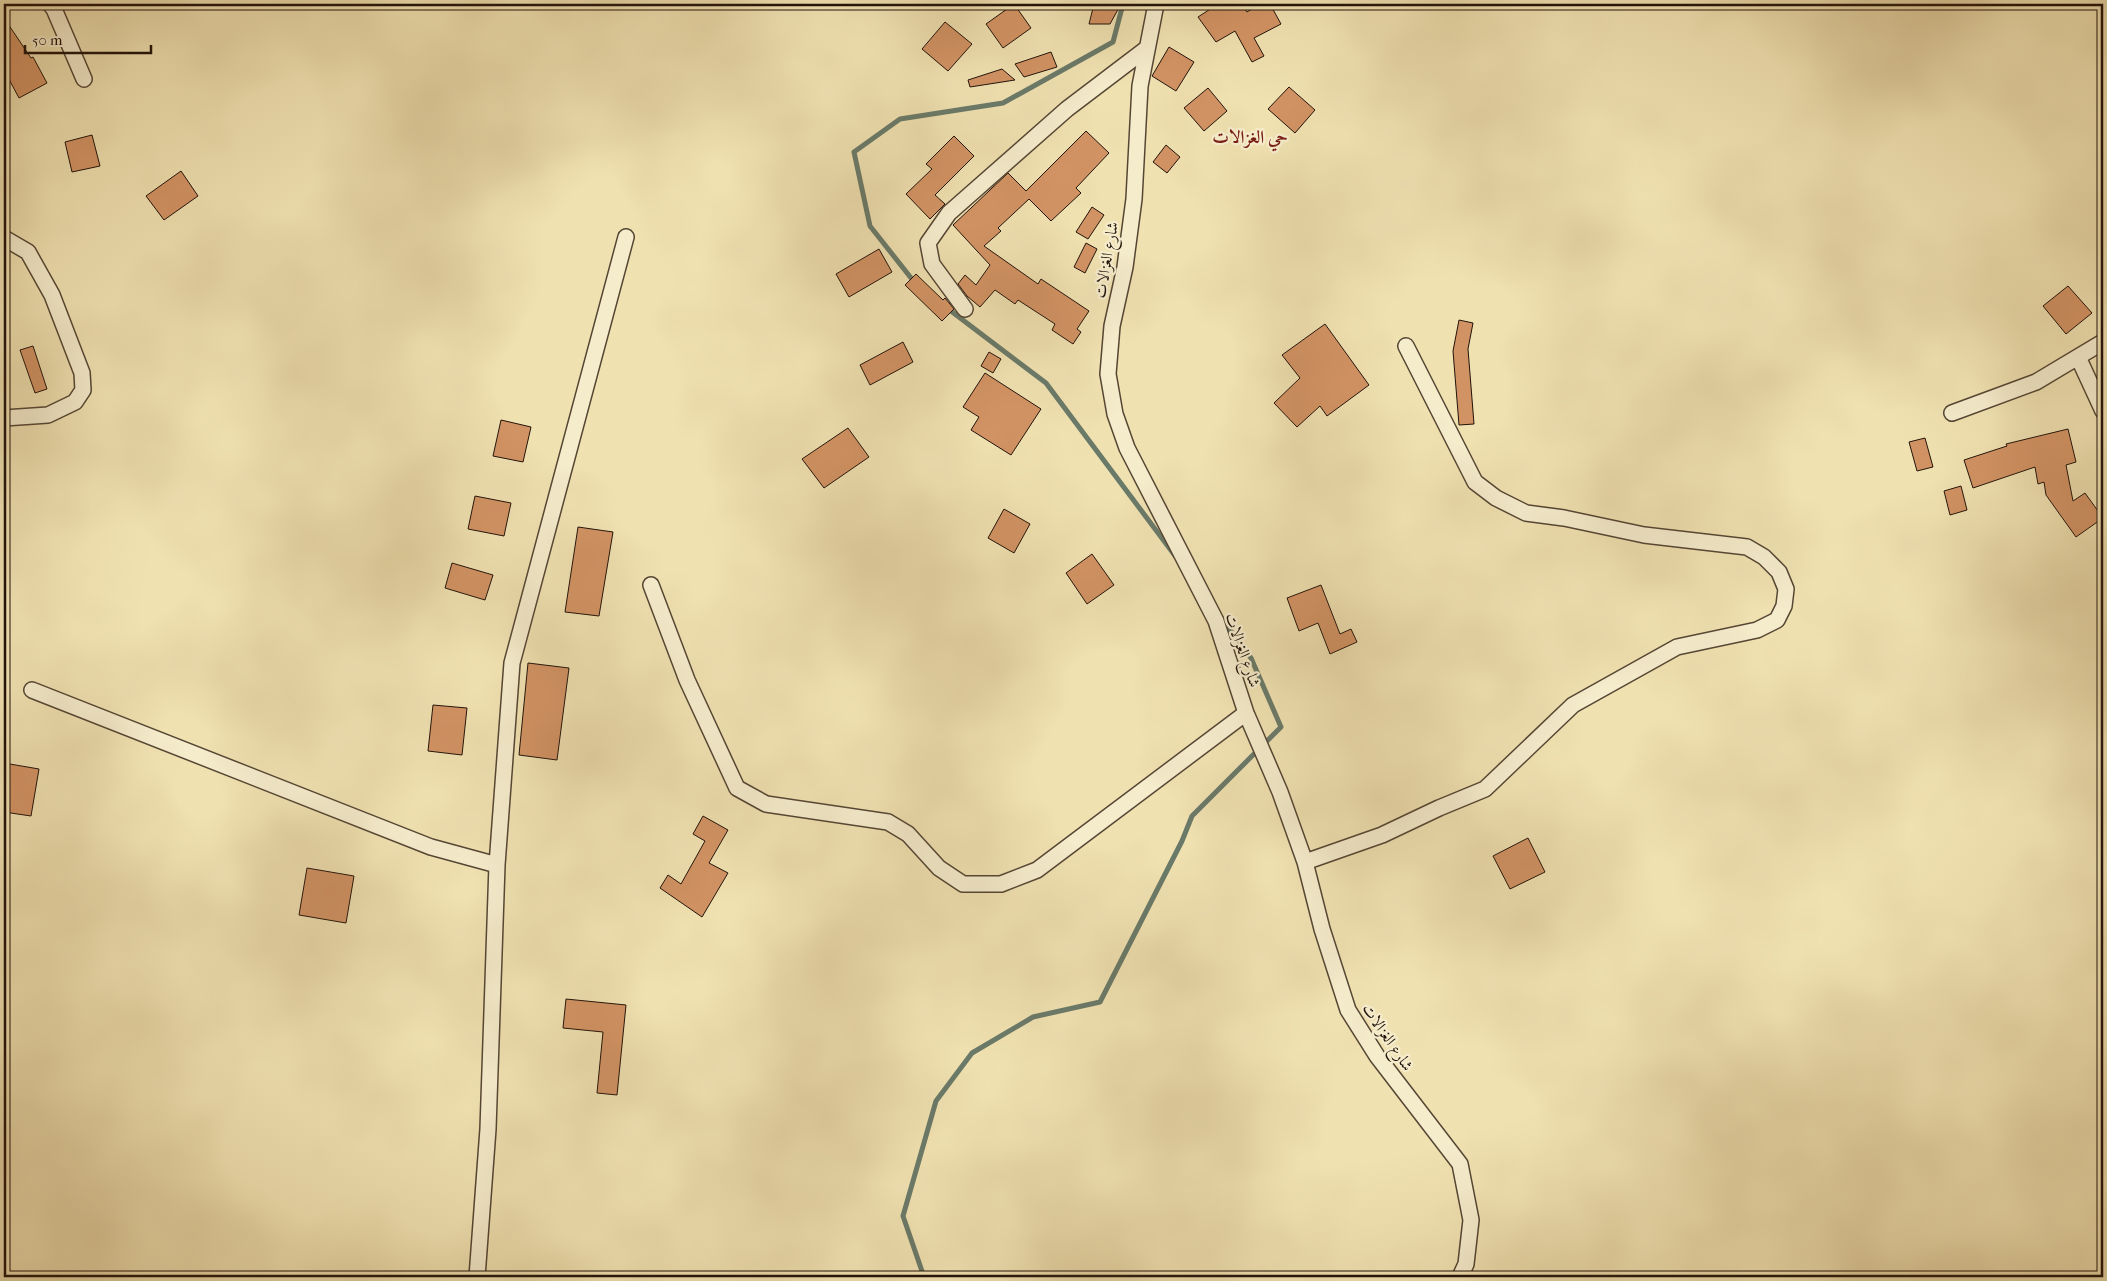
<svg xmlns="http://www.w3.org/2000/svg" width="2107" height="1281" viewBox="0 0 2107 1281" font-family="'IM FELL French Canon',Amiri,serif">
	<rect width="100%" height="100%" fill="#f0e1b1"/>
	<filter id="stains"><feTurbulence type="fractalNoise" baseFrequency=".004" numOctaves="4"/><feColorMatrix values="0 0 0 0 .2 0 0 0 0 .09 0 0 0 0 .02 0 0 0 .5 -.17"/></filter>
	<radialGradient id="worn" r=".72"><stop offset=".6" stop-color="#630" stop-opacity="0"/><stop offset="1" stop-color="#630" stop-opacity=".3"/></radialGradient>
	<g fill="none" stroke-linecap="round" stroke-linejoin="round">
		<path stroke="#6a7a69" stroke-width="5" d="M915,283l-45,-57 -16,-74 46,-33 103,-16 110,-61 10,-38
			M947,308l99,75 130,174
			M924,1277l-21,-61 33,-115 36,-48 61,-36 67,-15 82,-161 10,-25 89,-89 -30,-69 -30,-40"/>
	</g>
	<path fill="#d29364" stroke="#21130a" d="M1014,4l17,24 -28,20 -17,-24z
		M1094,4h27l-11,20h-21z
		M1218,4h24l5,8 13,-8h10l11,20 -27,14 10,18 -12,6 -17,-31 -19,11 -18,-25z
		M4,18l27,40 2,-1 14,26 -28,15 -15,-28z
		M945,22l27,22 -24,27 -26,-22z
		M1169,47l25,15 -18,29 -24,-15z
		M1051,52l6,15 -33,10 -9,-13z
		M1002,69l13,11 -45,7 -2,-7z
		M1289,87l26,23 -20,23 -27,-24z
		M1208,88l19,23 -23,20 -20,-23z
		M1086,131l23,22 -33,35 5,5 -30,28 -22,-22 -31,29 3,3 -17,15 54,38 3,-5 48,32 -12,18 4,3 -8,12 -21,-14 3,-6 -37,-24 -3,4 -20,-14 -15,17 -13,-11 -9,-12 7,-9 11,10 14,-20 -37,-40 55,-52 18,18z
		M92,135l8,31 -28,6 -7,-30z
		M954,136l20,20 -39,39 10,9 -15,15 -24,-25 26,-25 -6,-5z
		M1166,145l14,12 -13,16 -14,-11z
		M181,171l17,25 -34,24 -18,-24z
		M1092,207l12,8 -16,24 -12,-7z
		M1086,243l11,6 -12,24 -11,-6z
		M879,249l13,23 -43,25 -13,-23z
		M916,274l27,26 2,-2 9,11 -12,12 -37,-36z
		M2068,286l24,27 -26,21 -23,-28z
		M1459,320l14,3 -5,26 6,75 -15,1 -6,-74z
		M1325,324l44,61 -42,31 -7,-10 -23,21 -23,-24 26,-25 -18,-23z
		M903,342l10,20 -43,23 -10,-20z
		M33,346l14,43 -12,4 -15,-43z
		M989,352l12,7 -8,14 -12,-7z
		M985,373l56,36 -30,46 -40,-25 8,-13 -16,-10z
		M501,420l30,7 -8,35 -30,-6z
		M848,428l21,29 -45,31 -22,-29z
		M2068,429l8,33 -10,3 7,36 12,-8 18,25 -27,19 -30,-42 -2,-13 -6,2 -3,-17 -62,21 -9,-28 43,-14 -1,-2z
		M1925,438l8,29 -16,4 -8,-29z
		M1961,486l6,24 -17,5 -6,-24z
		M475,496l36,7 -7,33 -36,-7z
		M1004,509l26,15 -16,29 -26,-15z
		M578,527l35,5 -14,84 -34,-4z
		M1092,554l22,31 -27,19 -21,-31z
		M452,563l41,12 -8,25 -40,-12z
		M1321,585l19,49 11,-5 6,13 -27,12 -12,-31 -19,8 -12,-33z
		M528,663l41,5 -12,92 -38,-5z
		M433,705l34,3 -5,47 -34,-4z
		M4,763l35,6 -8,47 -27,-4z
		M703,816l25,14 -19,33 19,10 -26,44 -42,-29 8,-13 13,9 24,-43 -12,-7z
		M1528,838l17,34 -35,17 -17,-33z
		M307,868l47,8 -8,47 -47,-8z
		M566,999l60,6 -9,90 -20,-2 6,-61 -40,-4z"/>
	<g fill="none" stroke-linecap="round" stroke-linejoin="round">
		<defs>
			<path id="minor" d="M50,4l4,5 30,70
				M1156,4l-16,82 -6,113 -9,68 -13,59 -4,48 7,40 12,34 89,173 30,92 34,79 25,70 17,67 26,81 29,46 83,108 11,56 -5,44 -6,13
				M4,238l24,14 24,43 30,78 1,17 -8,12 -27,13 -44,3
				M965,309l-33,-45 -4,-21 21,-30 118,-104 79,-60
				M2078,357l25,54
				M1952,413l84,-31 67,-40
				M651,585l36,95 50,108 29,16 122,18 20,12 31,34 24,16h38l36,-14 209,-157
				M32,690l399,157 66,18
				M1305,862l77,-27 57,-27 46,-19 88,-84 104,-58 80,-17 20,-10 7,-14 2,-17 -7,-17 -15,-15 -17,-10 -103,-12 -80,-17 -38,-5 -30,-15 -21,-16 -69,-136
				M477,1277l11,-148 9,-264 15,-202 114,-426"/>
		</defs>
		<use href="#minor" stroke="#554634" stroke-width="18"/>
		<use href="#minor" stroke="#f5eccc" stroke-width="15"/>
	</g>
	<g text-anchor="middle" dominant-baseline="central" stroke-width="4.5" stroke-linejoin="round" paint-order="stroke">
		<g font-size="16" fill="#21130a" stroke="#f5eccc">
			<text transform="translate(1106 260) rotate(-80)">شارع الغزالات</text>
			<text transform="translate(1243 650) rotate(71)">شارع الغزالات</text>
			<text transform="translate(1388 1037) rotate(56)">شارع الغزالات</text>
		</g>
		<g font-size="18" font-weight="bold" fill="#7a1f14" stroke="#f5eccc">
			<text x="1250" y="137">حي الغزالات</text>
		</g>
	</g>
	<rect width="2107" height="1281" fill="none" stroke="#f0e1b1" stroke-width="20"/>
	<rect x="5" y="5" width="2097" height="1271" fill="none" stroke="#21130a" stroke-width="2.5"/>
	<rect x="10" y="10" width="2087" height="1261" fill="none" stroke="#21130a"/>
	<path d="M25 45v8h126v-8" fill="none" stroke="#21130a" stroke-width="2.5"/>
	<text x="32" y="45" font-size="15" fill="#21130a" stroke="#f5eccc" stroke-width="4" paint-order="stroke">50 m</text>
	<rect width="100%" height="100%" filter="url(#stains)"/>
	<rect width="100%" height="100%" fill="url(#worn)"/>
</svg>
